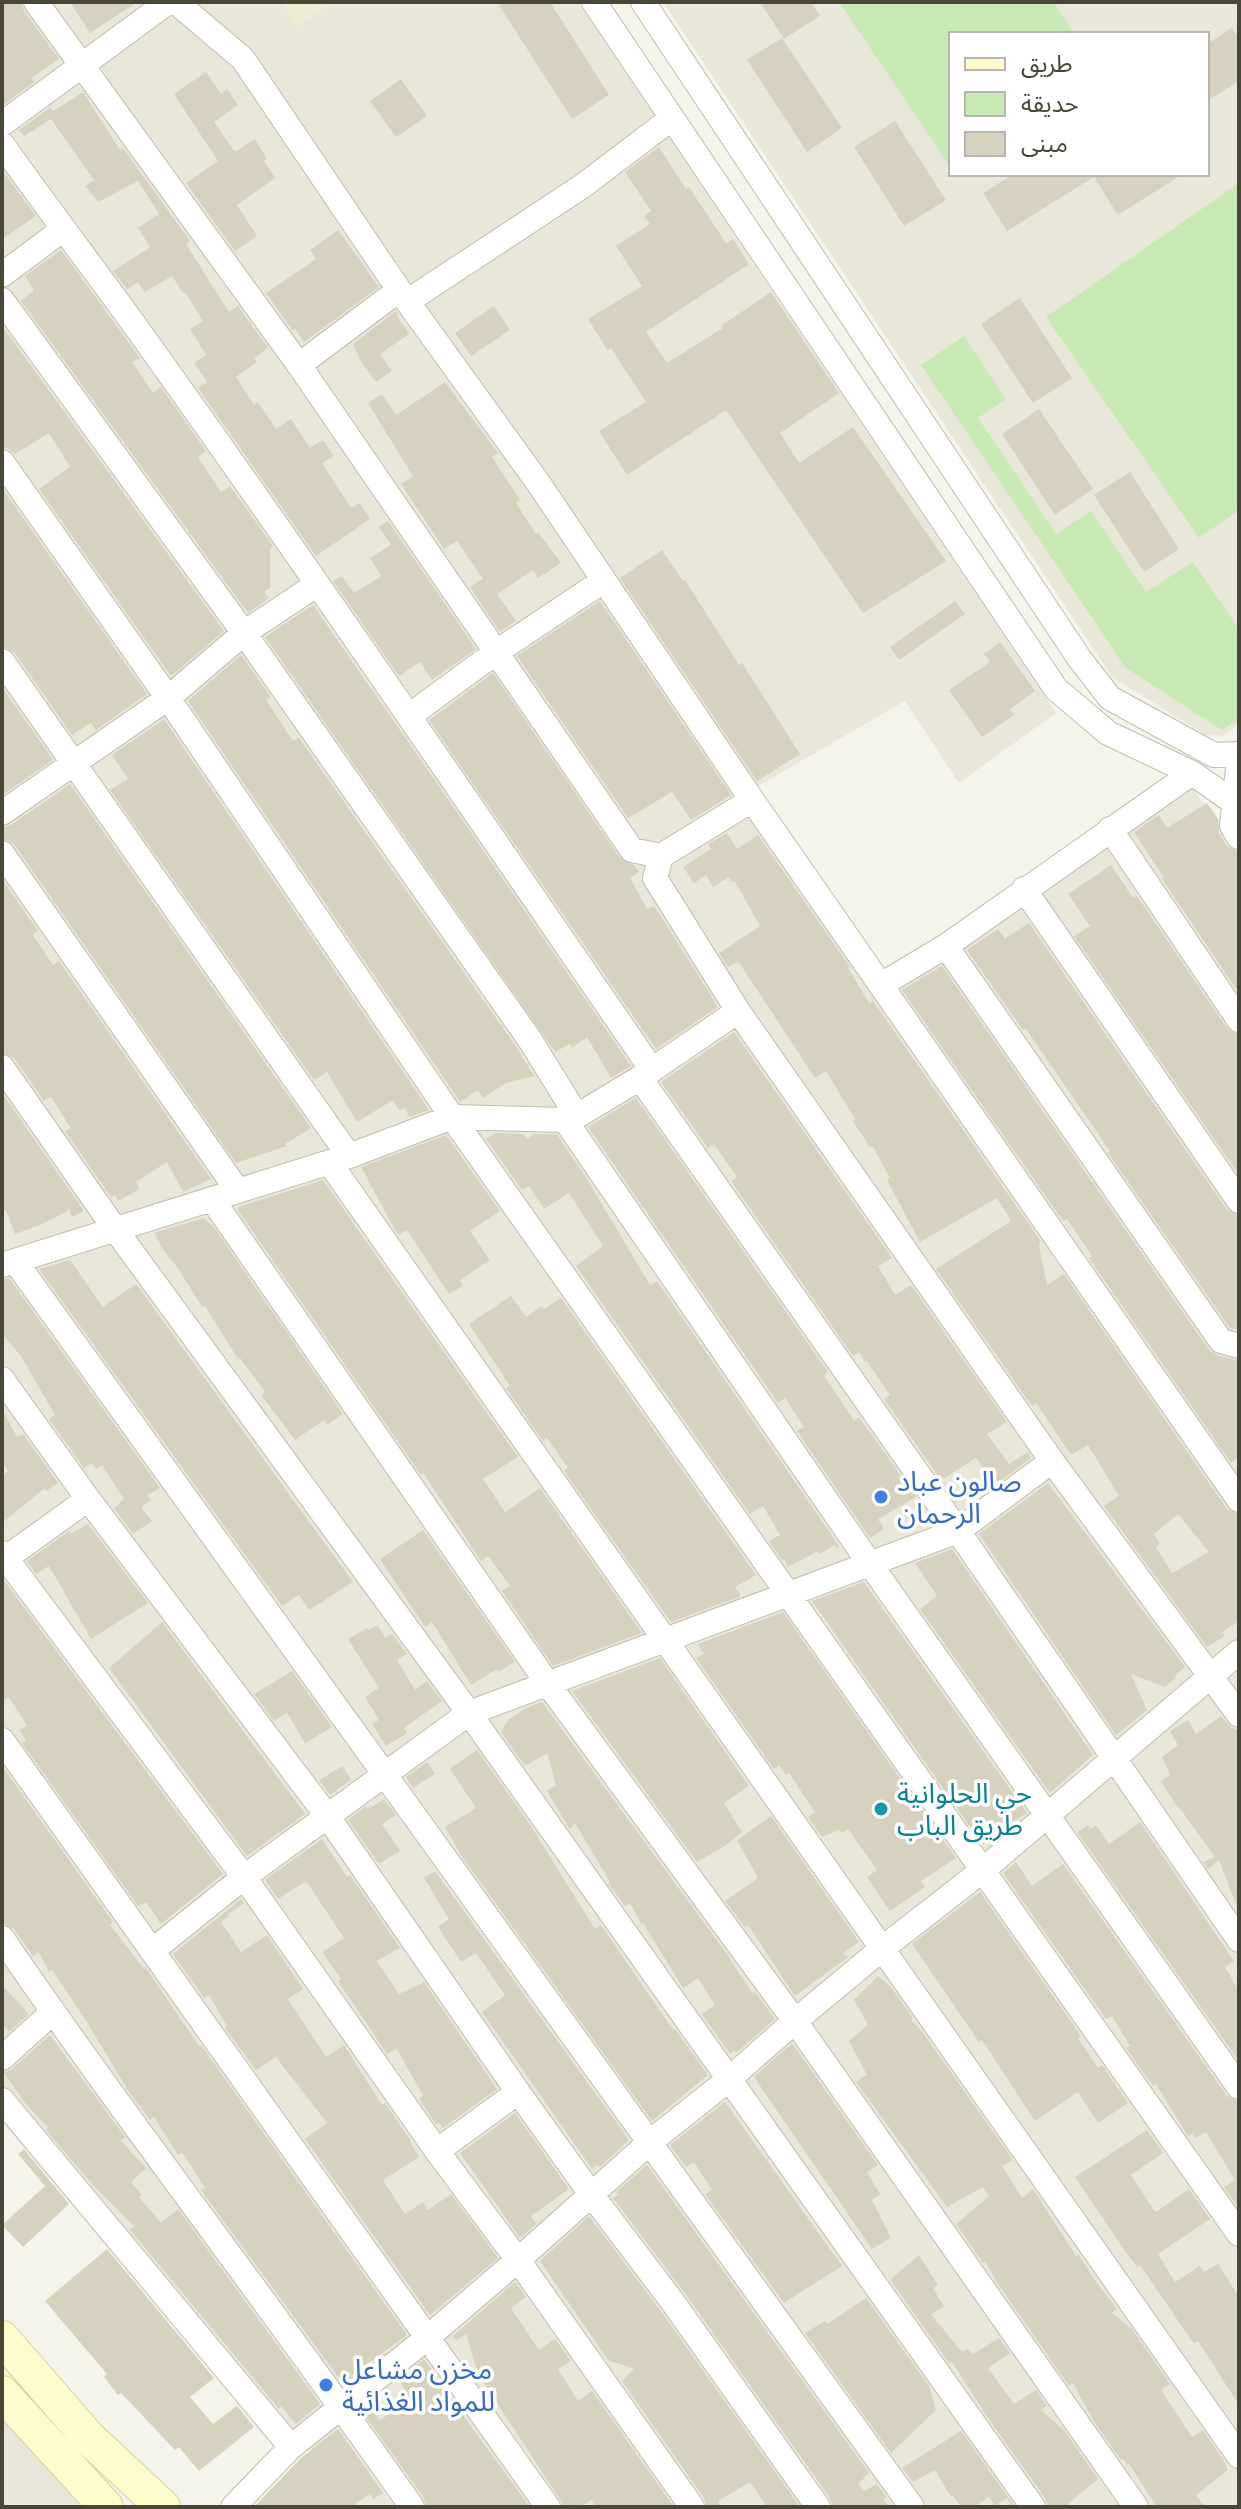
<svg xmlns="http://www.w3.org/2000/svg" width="1241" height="2509" viewBox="0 0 1241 2509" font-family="Cabin,'Noto Sans Arabic',sans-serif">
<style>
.residential{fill:#e9e7d9;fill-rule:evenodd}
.education{fill:#eeecd5}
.green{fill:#c7e9b4}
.building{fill:#d7d2c0;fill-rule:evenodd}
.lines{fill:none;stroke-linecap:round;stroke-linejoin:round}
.minor-casing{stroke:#c1bead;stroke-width:26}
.secondary-casing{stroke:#d4d19a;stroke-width:36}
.minor{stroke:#fff;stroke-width:24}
.secondary{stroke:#fefccc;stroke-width:34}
.shop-dot{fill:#3f7fe0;stroke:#fff;stroke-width:3}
.culture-dot{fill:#0f9aa8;stroke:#fff;stroke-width:3}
.labels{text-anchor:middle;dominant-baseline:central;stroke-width:7;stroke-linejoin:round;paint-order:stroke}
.shop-label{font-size:28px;fill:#366cbe;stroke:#fff;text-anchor:start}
.culture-label{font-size:28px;fill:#0d838f;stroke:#fff;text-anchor:start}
</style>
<rect width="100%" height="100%" fill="#f5f4eb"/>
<path class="residential" d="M2 2H188L234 47 196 2H578L1056 713 959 783 905 701 758 786 642 626 885 975 1192 788 1228 835 1239 831V2507H256L314 2456 2 2096Z
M663 2H1239V724L1223 736 1206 735 1113 678ZM951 34H1207V174H951Z
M2 2414 91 2507H2Z"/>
<path class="education" d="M280 2H335L298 26Z"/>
<path class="green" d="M839 2H1053L1075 34H951V168Z
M1239 183V510L1199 538 1046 317Z
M964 336 1006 399 978 418 1056 534 1091 511 1146 592 1193 562 1239 629V719L1222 730 1126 668 921 365Z"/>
<path class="building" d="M2 2H21L24 11 59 59 31 78 34 82 3 105Z
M70 2H137L90 33Z
M497 2H550L609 95 572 119Z
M760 2H811L820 16 784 39Z
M1232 28 1239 39V81L1207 101V44Z
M782 38 842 128 807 152 747 60Z
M206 72 221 94 227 89 238 105 214 122 235 152 255 139 267 159 264 161 275 178 237 205 257 236 235 251 186 183 218 161 174 94Z
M401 79 427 116 396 137 370 101Z
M83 92 120 150 123 148 190 241 186 244 229 312 238 306 268 348 254 358 257 362 236 377 254 405 258 402 276 429 291 419 310 448 323 440 334 456 322 463 351 508 360 503 370 519 316 556 198 388 207 382 194 363 206 355 190 329 203 321 185 292 183 293 172 276 144 292 138 282 127 289 113 271 150 247 138 228 159 214 138 181 98 202 85 186 94 180 51 119 24 136 19 130 51 107 53 111Z
M895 121 946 200 904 226 854 147Z
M659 147 686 189 689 187 726 243 733 239 749 264 646 332 667 363 723 328 721 326 771 292 839 393 780 433 799 463 853 427 946 561 863 613 726 410 627 475 599 431 646 402 611 348 608 351 588 319 642 286 616 246 650 224 644 216 651 211 625 172Z
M2 170 36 216 2 239Z
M1014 174H1183L1118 215 1094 177 1007 231 983 193Z
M338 230 379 287 304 342 295 329 293 331 266 293 316 259 310 250Z
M61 250 140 358 132 362 153 393 161 387 206 451 198 457 221 492 230 486 273 546 270 549V588L264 592 269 598 248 613 21 301 34 290 25 276Z
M1020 298 1072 378 1033 403 981 324Z
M494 306 510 330 471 356 455 333Z
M396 311 398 315 397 316 409 334 380 354 392 371 376 382 360 360 353 344Z
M2 326 224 631 171 676 39 489 70 467 49 433 15 454 9 449 2 447Z
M445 382 498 453 492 457 520 500 516 503 536 534 538 532 561 563 538 578 533 570 497 594 516 621 500 632 470 587 483 579 457 541 444 549 401 484 413 476 368 403 382 394 396 415Z
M1039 409 1093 489 1055 515 1002 434Z
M1130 472 1179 549 1144 572 1094 495Z
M2 488 147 694 96 730 91 723 72 735 14 652 2 646Z
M388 521 476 649 432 680 420 662 399 676 333 581 342 576 354 593 381 576 370 558 391 545 379 527Z
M662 550 683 581 685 580 739 665 742 663 800 754 757 781 620 578Z
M600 601 731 795 691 820 672 792 628 818 517 656Z
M955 601 965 614 899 660 890 647Z
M313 605 450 802 631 1066 611 1078 587 1037 572 1048 570 1044 555 1052 265 637Z
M1000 642 1035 691 1010 709 1014 715 982 737 949 690 990 662 984 654Z
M241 655 271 697 266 700 293 741 299 738 517 1048 534 1076 506 1083 483 1098 478 1090 460 1102 188 701Z
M493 673 620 858 635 866 639 872 630 878 647 909 654 906 660 915 718 1007 656 1049 429 720Z
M2 687 53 760 2 795Z
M164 719 429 1110 409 1117 405 1108 399 1110 393 1100 357 1122 327 1072 314 1080 110 790 128 779 112 755Z
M70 784 311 1128 285 1144 287 1146 236 1163 14 844 2 838V828L11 825Z
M1207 803 1218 819 1219 833 1226 845 1239 853V993L1162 879 1164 878 1134 832 1159 815 1167 828Z
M727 833 737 849 758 835 850 967 848 968 869 1003 873 1001 1040 1240 1039 1246 1047 1285 1064 1274 1227 1509 1239 1515V1621L1222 1632 1225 1636 1207 1647 1104 1506 1119 1496 1088 1445 1071 1455 1036 1403 1032 1406 936 1269 1011 1221 997 1198 920 1242 887 1180 890 1178 872 1145 870 1147 852 1120 855 1119 826 1071 815 1078 738 961 728 967 719 953 760 926 734 880 732 882 729 877 713 887 706 875 694 883 683 867 711 849 708 844ZM1178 1514 1209 1552 1172 1573 1156 1547 1160 1544 1154 1534Z
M1111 865 1133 898 1137 896 1227 1028 1239 1035V1175L1074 936 1090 926 1068 894Z
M2 879 38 931 33 935 53 965 59 961 211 1179 183 1192 167 1162 136 1182 140 1189 118 1201 115 1195 111 1197 65 1131 71 1128 51 1097 44 1101 14 1058 2 1052Z
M1029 923 1227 1210 1239 1216V1330L1230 1328 1108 1153 1110 1151 1026 1029 1023 1030 967 950 998 929 1005 939Z
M942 966 1209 1350 1217 1355 1239 1361V1456L1231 1463 1089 1258 1092 1256 1067 1219 1063 1221 902 990Z
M734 1032 892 1258 878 1266 895 1295 911 1285 1007 1422 987 1434 1009 1464 1028 1452 1031 1458 995 1485 976 1458 941 1480 884 1399 890 1395 867 1361 865 1362 859 1352 853 1356 731 1181 737 1177 714 1144 708 1148 661 1082Z
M2 1093 84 1211 72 1217 69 1210 45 1223 15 1234 6 1210 2 1212Z
M636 1098 828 1372 824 1375 854 1421 859 1417 916 1497 878 1519 884 1529 870 1538 797 1431 804 1427 785 1398 778 1403 588 1127Z
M496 1133 524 1134 527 1139 534 1134 557 1135 585 1176 650 1285 657 1281 839 1546 836 1548 834 1545 820 1554 818 1551 788 1567 784 1559 782 1560 769 1541 780 1535 763 1506 750 1514 576 1266 603 1246 569 1193 544 1209 529 1186 522 1190 486 1139Z
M446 1135 500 1211 470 1231 490 1260 460 1280 463 1286 449 1294 407 1230 399 1235 394 1228 361 1167Z
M323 1180 518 1457 483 1479 505 1512 540 1488 642 1633 553 1666 502 1591 510 1586 488 1556 481 1561 424 1474 421 1475 238 1210V1207Z
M203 1218 213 1226 343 1414 327 1425 324 1420 295 1440 261 1395 265 1392 240 1358 238 1359 205 1306 202 1307 177 1267 164 1251 154 1233Z
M70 1260 103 1307 136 1284 353 1582 309 1610 299 1595 282 1606 39 1269Z
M9 1278 160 1488 147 1495 151 1500 141 1507 152 1521 133 1534 114 1508 124 1499 102 1465 96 1469 92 1463 84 1468 49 1419 55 1415 21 1356 2 1334V1280Z
M511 1296 526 1317 542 1306 544 1309 561 1298 756 1575 735 1587 741 1596 671 1622 564 1471 568 1468 547 1438 543 1441 506 1388 510 1386 469 1324Z
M2 1409 17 1437 23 1434 58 1483 46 1491 45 1488 2 1523V1476L8 1471 2 1461Z
M1048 1483 1185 1667 1175 1675 1176 1677 1165 1687 1131 1674 1147 1710 1116 1735 979 1534Z
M88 1524 148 1603 91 1639 49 1566 36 1574 27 1561 69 1531 71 1534Z
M423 1530 515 1662 498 1672 497 1669 471 1685 432 1622 425 1627 380 1559Z
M952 1549 1093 1755 1050 1793 920 1609 937 1596 915 1563Z
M2 1578 223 1874 161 1924 146 1902 138 1906 22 1743 26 1740 19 1730 27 1726 9 1697 2 1702Z
M864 1582 1027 1813 980 1841 812 1601Z
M783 1612 956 1858 921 1881 925 1887 890 1911 867 1877 877 1870 848 1829 842 1833 839 1830 822 1837 808 1817 815 1812 789 1773 786 1775 779 1765 774 1769 696 1658 704 1654 698 1644Z
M162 1622 305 1814 247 1856 109 1668Z
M378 1625 385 1638 392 1634 407 1654 397 1660 415 1690 427 1681 442 1701 404 1728 407 1733 386 1746 372 1724 379 1720 365 1697 379 1688 348 1639 367 1628 368 1630Z
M660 1658 749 1786 724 1803 742 1832 725 1846 697 1862 572 1691Z
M292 1671 332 1727 305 1743 287 1713 274 1721 254 1694Z
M542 1702 727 1954 752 1993 755 1992 775 2019 736 2053 735 2050 730 2054 702 2014 715 2005 698 1978 683 1988 643 1923 641 1924 630 1903 625 1906 608 1883 610 1882 575 1823 570 1829 567 1825 547 1791 556 1785 547 1753 525 1766 501 1732 508 1720 526 1708Z
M1221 1716 1232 1728 1239 1730 1238 1909 1219 1860 1208 1869 1203 1862 1215 1857 1179 1807 1178 1808 1161 1781 1170 1775 1162 1757 1178 1745 1170 1731 1188 1720 1196 1734Z
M477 1750 529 1823 595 1929 601 1925 673 2030 675 2029 708 2075 652 2121 461 1855 445 1827 476 1808 450 1769Z
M427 1762 435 1774 413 1788 406 1777Z
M2 1766 113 1922 110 1925 144 1969 146 1968 199 2046 201 2045 407 2335 351 2376 352 2378 344 2385 201 2190 205 2188 182 2152 178 2155 154 2117 150 2120 129 2092 85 2019 52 1970 49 1972 38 1951 33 1956 14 1929 2 1923Z
M343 1766 351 1780 330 1795 319 1780Z
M384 1799 396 1815 382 1824 400 1851 379 1864 348 1820 366 1806 368 1809Z
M771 1816 859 1942 843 1953 848 1957 795 1996 748 1925 745 1927 725 1901 758 1878 737 1840Z
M1140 1822 1234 1961 1225 1967 1239 1992V2061L1077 1832 1088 1825 1090 1829 1096 1825 1109 1844Z
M322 1839 347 1877 350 1875 400 1948 377 1961 399 1994 424 1982 497 2089 443 2128 439 2123 436 2124 419 2099 423 2096 397 2049 387 2054 338 1981 341 1979 322 1952 344 1938 306 1881 278 1899 265 1880Z
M1016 1862 1032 1886 1063 1864 1227 2096 1239 2102V2208L1224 2187 1235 2180 1206 2132 1195 2138 1192 2133 1188 2136 1156 2084 1153 2086 1126 2048 1130 2046 1112 2016 1106 2019 1003 1873Z
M435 1871 629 2140 600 2167 598 2165 592 2169 482 2012 505 1995 476 1953 461 1962 438 1927 449 1919 424 1878Z
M980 1892 1081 2036 1078 2038 1098 2068 1102 2065 1128 2103 1098 2123 1078 2092 1035 2121 982 2040 979 2042 912 1944Z
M241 1899 244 1903 228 1914 229 1916 221 1922 241 1952 267 1935 303 1989 288 1999 326 2057 344 2045 382 2105 385 2103 411 2141 410 2142 419 2157 383 2180 405 2214 423 2202 428 2210 451 2194 498 2258 430 2315 305 2139 327 2123 276 2057 256 2070 225 2028 227 2026 209 1995 204 1998 173 1954Z
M878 1976 890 1986 913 2018 911 2020 921 2030 1013 2160 1002 2166 1022 2198 1033 2189 1076 2256 1079 2255 1094 2279 1117 2309 1112 2313 1132 2329 1170 2384 1161 2390 1192 2437 1203 2430 1224 2461 1228 2470 1196 2495 1205 2507H1157L1129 2464 1127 2465 1123 2459 1121 2460 1095 2423 1073 2383 1069 2386 996 2281 985 2261 983 2263 956 2224 989 2196 983 2187 947 2207 856 2082 867 2075 849 2041 868 2025 854 2000Z
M2 1985 29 2014 9 2032 2 2023Z
M50 2035 125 2137 121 2141 146 2168 131 2182 142 2195 139 2197 161 2223 178 2209 320 2404 296 2424 281 2406 279 2409 130 2230 134 2226 91 2183 46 2130 48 2128 25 2103 4 2073 12 2069Z
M792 2043 878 2165 867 2172 880 2194 872 2200 891 2238 872 2249 754 2077Z
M725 2102 842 2266 784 2303 705 2194 712 2190 694 2162 686 2167 670 2145Z
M515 2113 569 2189 531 2216 536 2224 520 2238 460 2153Z
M1147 2130 1163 2153 1131 2175 1153 2209 1156 2212 1189 2189 1210 2219 1158 2254 1175 2282 1200 2266 1204 2272 1218 2264 1239 2297V2405L1198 2341 1194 2344 1140 2265 1137 2267 1127 2254 1075 2177Z
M24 2149 69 2204 23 2247 2 2225 45 2186 18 2154Z
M647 2165 869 2473 858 2484 864 2491 877 2484 886 2497 883 2499 889 2507H833L830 2498 684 2292 613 2198 618 2195 616 2192Z
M589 2216 660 2310 800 2507H767L750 2482 718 2501 721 2507H707L704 2498 622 2381 634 2369 608 2360 540 2261Z
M107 2249 214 2378 190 2397 213 2424 237 2406 254 2427 199 2471 179 2447 175 2450 121 2393 118 2395 104 2377 107 2374 45 2301Z
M919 2255 938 2285 933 2288 944 2307 931 2314 962 2352 968 2349 973 2354 999 2338 1010 2353 988 2368 1014 2404 1036 2390 1047 2406 1041 2410 1064 2430 1098 2479 1064 2507H1048L1045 2498 986 2415 952 2362 949 2363 892 2282 891 2279Z
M515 2282 526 2297 511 2308 539 2350 555 2339 571 2361 558 2369 578 2401 592 2391 674 2507H595L592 2500 579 2507H565L478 2374 466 2334 456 2340 453 2336Z
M866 2298 929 2386 936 2410 891 2453 805 2333 825 2321 827 2324Z
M424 2359 462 2414 530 2507H427L424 2498 361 2410 368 2404 380 2420 411 2400 399 2380Z
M338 2429 383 2493 373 2499 370 2494 351 2507H254L301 2458Z
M961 2431 1015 2507H1012L1007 2498 994 2506 989 2497 974 2507H961L953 2495 951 2497 935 2470 913 2482 902 2468Z"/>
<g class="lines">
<defs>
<path id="minor" d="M36 2 299 365 632 850 661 856 655 878 738 1011 1052 1461 1239 1715
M176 2 243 59 399 290 539 484 752 800 1239 1500
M594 2 1056 689 1108 733 1192 773 1235 803 1239 800
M643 2 1079 658 1110 698 1214 755 1239 754
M2 124 168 2
M2 144C47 208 95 270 141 334 315 577 483 824 652 1070
M2 275 62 230
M2 300 244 633 530 1040 577 1116
M408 301 584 185 672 118
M299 365 399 290
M2 462 168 698 452 1117 1239 2234
M2 661 349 1156
M409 716 495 653 603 581
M1239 759 1232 826 1239 837
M2 813 168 698 244 633 316 585
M1110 829 1239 1020
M2 853 238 1191
M661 856 752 800
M1024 889 1239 1201
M946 946 1221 1341 1239 1346
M881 985 946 946 1192 773
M2 1067 115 1229 469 1713 1033 2507
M640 1078 958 1531 1239 1940
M565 1120 870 1564 1239 2087
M329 1162 1239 2456
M212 1199 548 1684 795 2021 1136 2507
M15 1261 912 2507
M2 1265 349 1156 452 1117 565 1120 577 1116 640 1078 738 1011
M2 1379 88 1499 328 1817 518 2092 591 2194 672 2301 818 2507
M2 1553 244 1877 437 2151 518 2260 692 2507
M2 1561 88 1499
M2 1740 548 2507
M2 1938C134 2131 278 2315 412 2507
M152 1951 244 1877 469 1713 958 1531 1052 1461
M2 2058 53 2012
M2 2100 291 2447
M437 2151 518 2092
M233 2507 291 2447 428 2337 518 2260 650 2142 728 2080 795 2021 883 1948 983 1870 1239 1652"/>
<path id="secondary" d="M2 2338 89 2438 163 2507
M2 2393 106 2507"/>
</defs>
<use href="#minor" class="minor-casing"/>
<use href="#secondary" class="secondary-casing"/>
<use href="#minor" class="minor"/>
<use href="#secondary" class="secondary"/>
</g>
<g class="shop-dot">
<circle cx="881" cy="1497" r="8"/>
<circle cx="326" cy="2385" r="8"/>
</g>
<circle class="culture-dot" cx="881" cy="1809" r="8"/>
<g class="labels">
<g class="shop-label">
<text x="897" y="1481">صالون عباد<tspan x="897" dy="32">الرحمان</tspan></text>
<text x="342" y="2369">مخزن مشاعل<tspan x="342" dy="32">للمواد الغذائية</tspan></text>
</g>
<g class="culture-label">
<text x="897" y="1793">حي الحلوانية<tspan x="897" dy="32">طريق الباب</tspan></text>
</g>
</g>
<rect width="1241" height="2509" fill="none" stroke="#494638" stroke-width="8"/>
<rect x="949" y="32" width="260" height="144" fill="#ffffff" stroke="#b6b5af" stroke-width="2"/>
<rect x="965" y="58" width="40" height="12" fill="#fefccc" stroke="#b6b5af" stroke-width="2"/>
<text x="1021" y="72" font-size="24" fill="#494638">طريق</text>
<rect x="965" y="92" width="40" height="24" fill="#c7e9b4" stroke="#b6b5af" stroke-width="2"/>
<text x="1021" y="112" font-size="24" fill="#494638">حديقة</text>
<rect x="965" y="132" width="40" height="24" fill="#d7d2c0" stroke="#b6b5af" stroke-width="2"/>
<text x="1021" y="152" font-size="24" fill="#494638">مبنى</text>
</svg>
